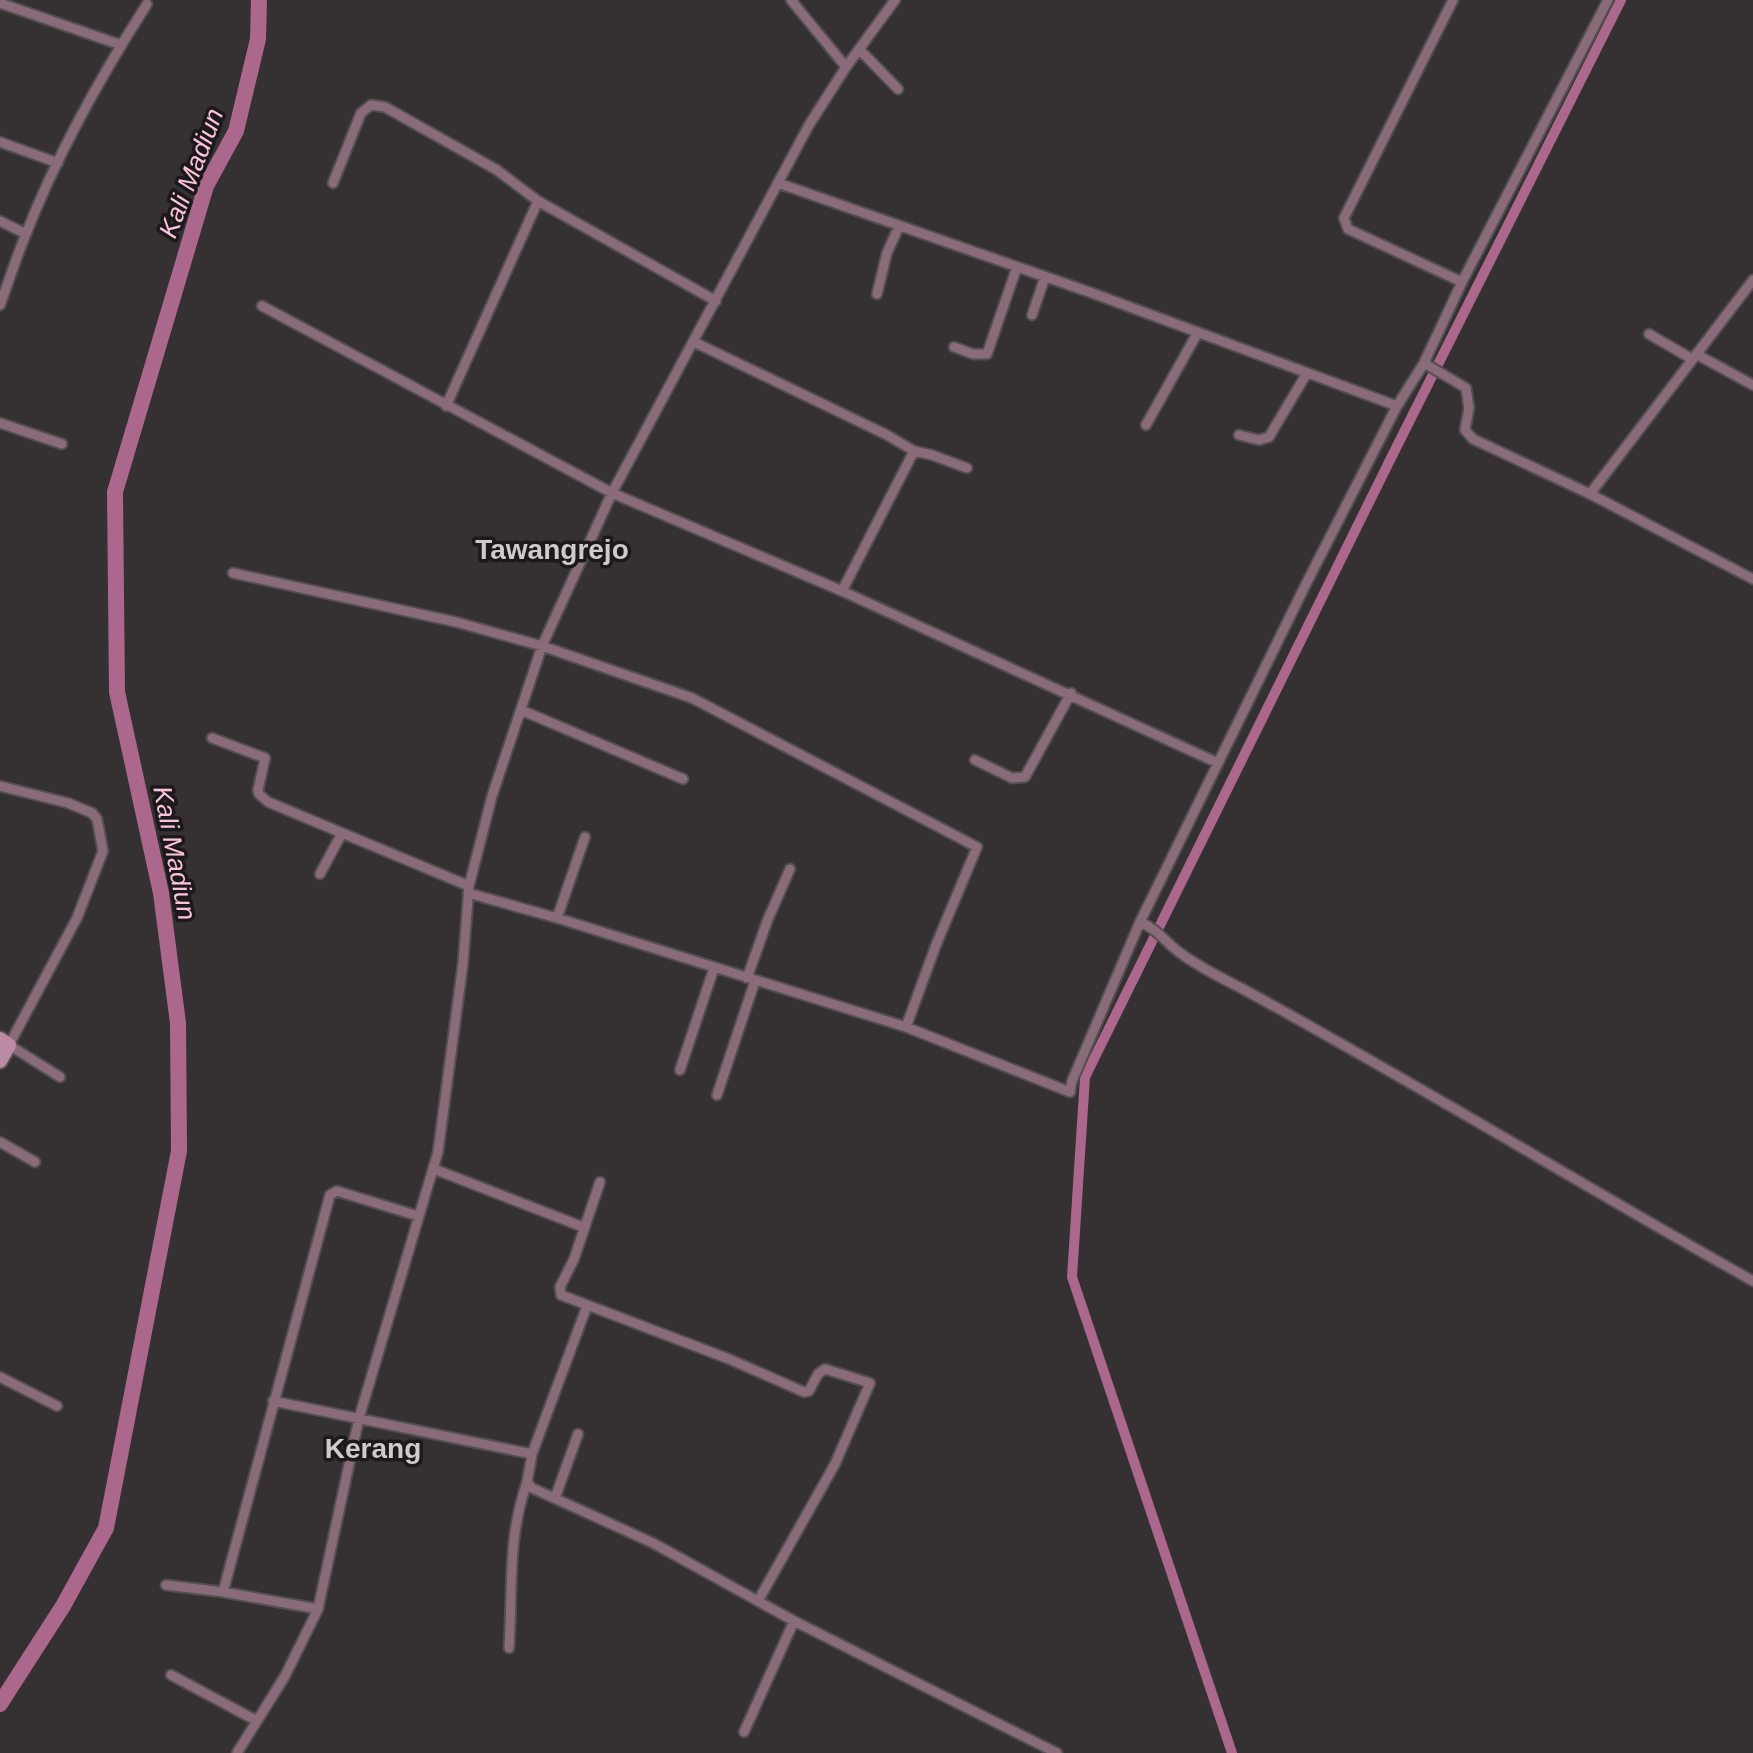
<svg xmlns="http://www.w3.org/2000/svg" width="1753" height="1753" viewBox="0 0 1753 1753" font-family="Helvetica,sans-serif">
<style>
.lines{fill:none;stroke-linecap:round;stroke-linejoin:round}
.canal{stroke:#ac688c;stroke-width:10}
.river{stroke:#ac688c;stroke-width:16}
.street-casing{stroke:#534e50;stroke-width:13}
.secondary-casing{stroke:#534e50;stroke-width:18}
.street{stroke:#896b7a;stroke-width:9}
.secondary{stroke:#bb8ba3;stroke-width:14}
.labels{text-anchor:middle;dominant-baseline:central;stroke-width:7;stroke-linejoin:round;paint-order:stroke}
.water-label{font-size:26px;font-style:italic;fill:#fcc1de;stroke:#1b191a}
.quarter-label{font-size:28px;font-weight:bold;fill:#d0cacd;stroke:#1b191a}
</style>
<rect width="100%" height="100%" fill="#353032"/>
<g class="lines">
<path class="canal" d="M1232 1753 1072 1277 1085 1077 1391 458 1621 0"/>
<path class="river" d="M0 1704 63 1606 106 1528 179 1151 178 1023 161 893 117 692 115 492 206 186 236 131 258 39 259 0"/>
<defs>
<path id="street" d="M791 0 846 67
M1453 0 1344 218 1348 229 1462 282
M0 3 121 45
M859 49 898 89
M0 142 58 163
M333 183 361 113 371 105 385 107 497 170 538 201 716 301
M778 183 1092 293 1397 406
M0 221 26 234
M877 294 887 253 899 226
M0 305C9 281 16 258 26 234 57 154 101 76 147 4
M262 306 612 493 842 591 1218 763
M1032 315 1045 277
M1649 334 1692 359
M694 342 887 435 914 451
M954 347 973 354H987L1017 267
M1696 354 1753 385
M1424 363 1466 388 1469 408 1465 430 1473 439 1590 494 1753 579
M446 406 538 201
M0 423 62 444
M1146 425 1198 332
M1239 435 1259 440 1269 437 1307 373
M1590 494 1753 280
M233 573 456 622 542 646 692 698 977 847 936 945 906 1027
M842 591 914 451 932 455 967 468
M521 710 683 779
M212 738 265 758 258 790 259 794 268 802 469 886
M975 760 1012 778 1025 777 1071 693
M0 786 68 803 92 813 97 819 103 851 77 918 9 1045 60 1077
M320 874 342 833
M468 893 557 918 906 1027 1070 1092 1072 1081 1140 922 1306 584 1397 406 1424 363 1462 282 1608 0
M557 918 585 837
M1140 922C1161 931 1166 944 1183 955 1201 968 1221 978 1241 988 1414 1082 1582 1185 1753 1281
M747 978 768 919 790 869
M680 1070 714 968
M717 1095 755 981
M0 1142 35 1162
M434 1169 583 1227
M600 1182 574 1259 560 1287 561 1295 729 1359 804 1392 809 1391 818 1374 825 1369 870 1383 835 1464 758 1601
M0 1377 57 1406
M273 1401 532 1454 527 1482 532 1488 653 1543 794 1621 1057 1753
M532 1454 587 1306
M555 1498 578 1434
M166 1585 223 1592
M318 1609 223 1592 330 1195 337 1191 418 1216
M509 1648C513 1588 507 1540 527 1482
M171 1675 257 1721
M744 1732 794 1621
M237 1753 285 1676 318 1609 359 1418 438 1152 463 963 469 886 492 796 542 646 612 493 809 125 846 67 895 0"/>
<path id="secondary" d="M0 1039 9 1045 0 1061"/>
</defs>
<use href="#street" class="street-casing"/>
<use href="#secondary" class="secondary-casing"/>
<use href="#street" class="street"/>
<use href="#secondary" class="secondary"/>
</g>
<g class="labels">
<g class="water-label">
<text transform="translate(191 173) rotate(-69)">Kali Madiun</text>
<text transform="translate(175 853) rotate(79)">Kali Madiun</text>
</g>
<g class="quarter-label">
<text x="552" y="549">Tawangrejo</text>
<text x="373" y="1448">Kerang</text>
</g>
</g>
</svg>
